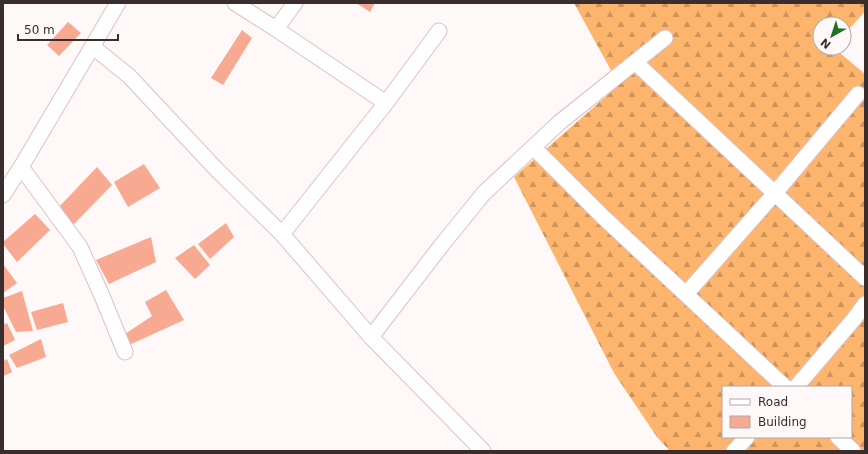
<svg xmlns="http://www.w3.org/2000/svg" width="868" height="454" viewBox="0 0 868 454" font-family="'DejaVu Sans',sans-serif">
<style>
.forest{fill:url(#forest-firs);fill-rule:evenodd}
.building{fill:#f7aa91}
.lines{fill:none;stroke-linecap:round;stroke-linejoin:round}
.street-casing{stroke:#dec0c2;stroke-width:17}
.street{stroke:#fff;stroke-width:15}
</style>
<defs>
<pattern id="forest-firs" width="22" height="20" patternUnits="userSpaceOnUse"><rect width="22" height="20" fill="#fdb56d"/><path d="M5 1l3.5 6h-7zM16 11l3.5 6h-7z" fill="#ce945a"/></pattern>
</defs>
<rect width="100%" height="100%" fill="#fef8f9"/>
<path class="forest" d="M574 3H865V11L844 35V24H820V48H834L865 74V451H670L657 437 614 373 514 177 619 85ZM723 387H851V437H723Z"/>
<path class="building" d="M356 3H375L370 12Z
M68 22 81 33 59 56 47 45Z
M242 30 252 38 223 85 211 78Z
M144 164 160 188 128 207 114 182Z
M97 167 112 185 72 226 57 209Z
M35 214 50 230 17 262 3 244V242Z
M226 223 234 237 210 259 198 244Z
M151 237 156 262 109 284 96 260Z
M194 245 210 265 195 279 175 258Z
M3 264 17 283 3 293Z
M166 290 184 320 129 345 125 334 152 316 145 302Z
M22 291 33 331 16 332 3 306V298Z
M63 303 68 322 37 330 31 312Z
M7 323 15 340 3 346V325Z
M41 339 46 357 17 368 9 355Z
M7 359 12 372 3 376V361Z"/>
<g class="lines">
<defs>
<path id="street" d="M235 3 276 29 386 103 282 234
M276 29 295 3
M93 47 129 76 216 169 282 234 371 337 483 451
M635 62 865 278
M386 103 439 31
M533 147 602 216 785 387
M21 167 80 247 102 296 125 352
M3 195 21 167 118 3
M686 294 775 193 858 94
M371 337 441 246 484 193 560 122 665 38
M796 387 854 319 865 304
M838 437 853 451
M734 451 747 437"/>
</defs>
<use href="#street" class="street-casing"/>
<use href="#street" class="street"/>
</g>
<rect width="868" height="454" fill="none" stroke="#392d2e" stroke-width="8"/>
<rect x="722" y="386" width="130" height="52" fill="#fef8f9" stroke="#afa7a8"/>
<rect x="730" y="399" width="20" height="6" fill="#ffffff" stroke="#afa7a8"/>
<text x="758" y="406" font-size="12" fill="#392d2e">Road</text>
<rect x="730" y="416" width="20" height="12" fill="#f7aa91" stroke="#afa7a8"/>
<text x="758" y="426" font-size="12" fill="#392d2e">Building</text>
<g transform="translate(832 36) rotate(219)"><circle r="19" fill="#fef8f9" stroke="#afa7a8"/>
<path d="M0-3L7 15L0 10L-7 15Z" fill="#1c7420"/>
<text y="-6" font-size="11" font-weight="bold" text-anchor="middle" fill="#392d2e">N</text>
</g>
<path d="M18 34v6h100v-6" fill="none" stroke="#392d2e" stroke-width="2"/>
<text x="24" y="34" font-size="12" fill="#392d2e" stroke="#fef8f9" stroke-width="3" paint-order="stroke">50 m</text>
</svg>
